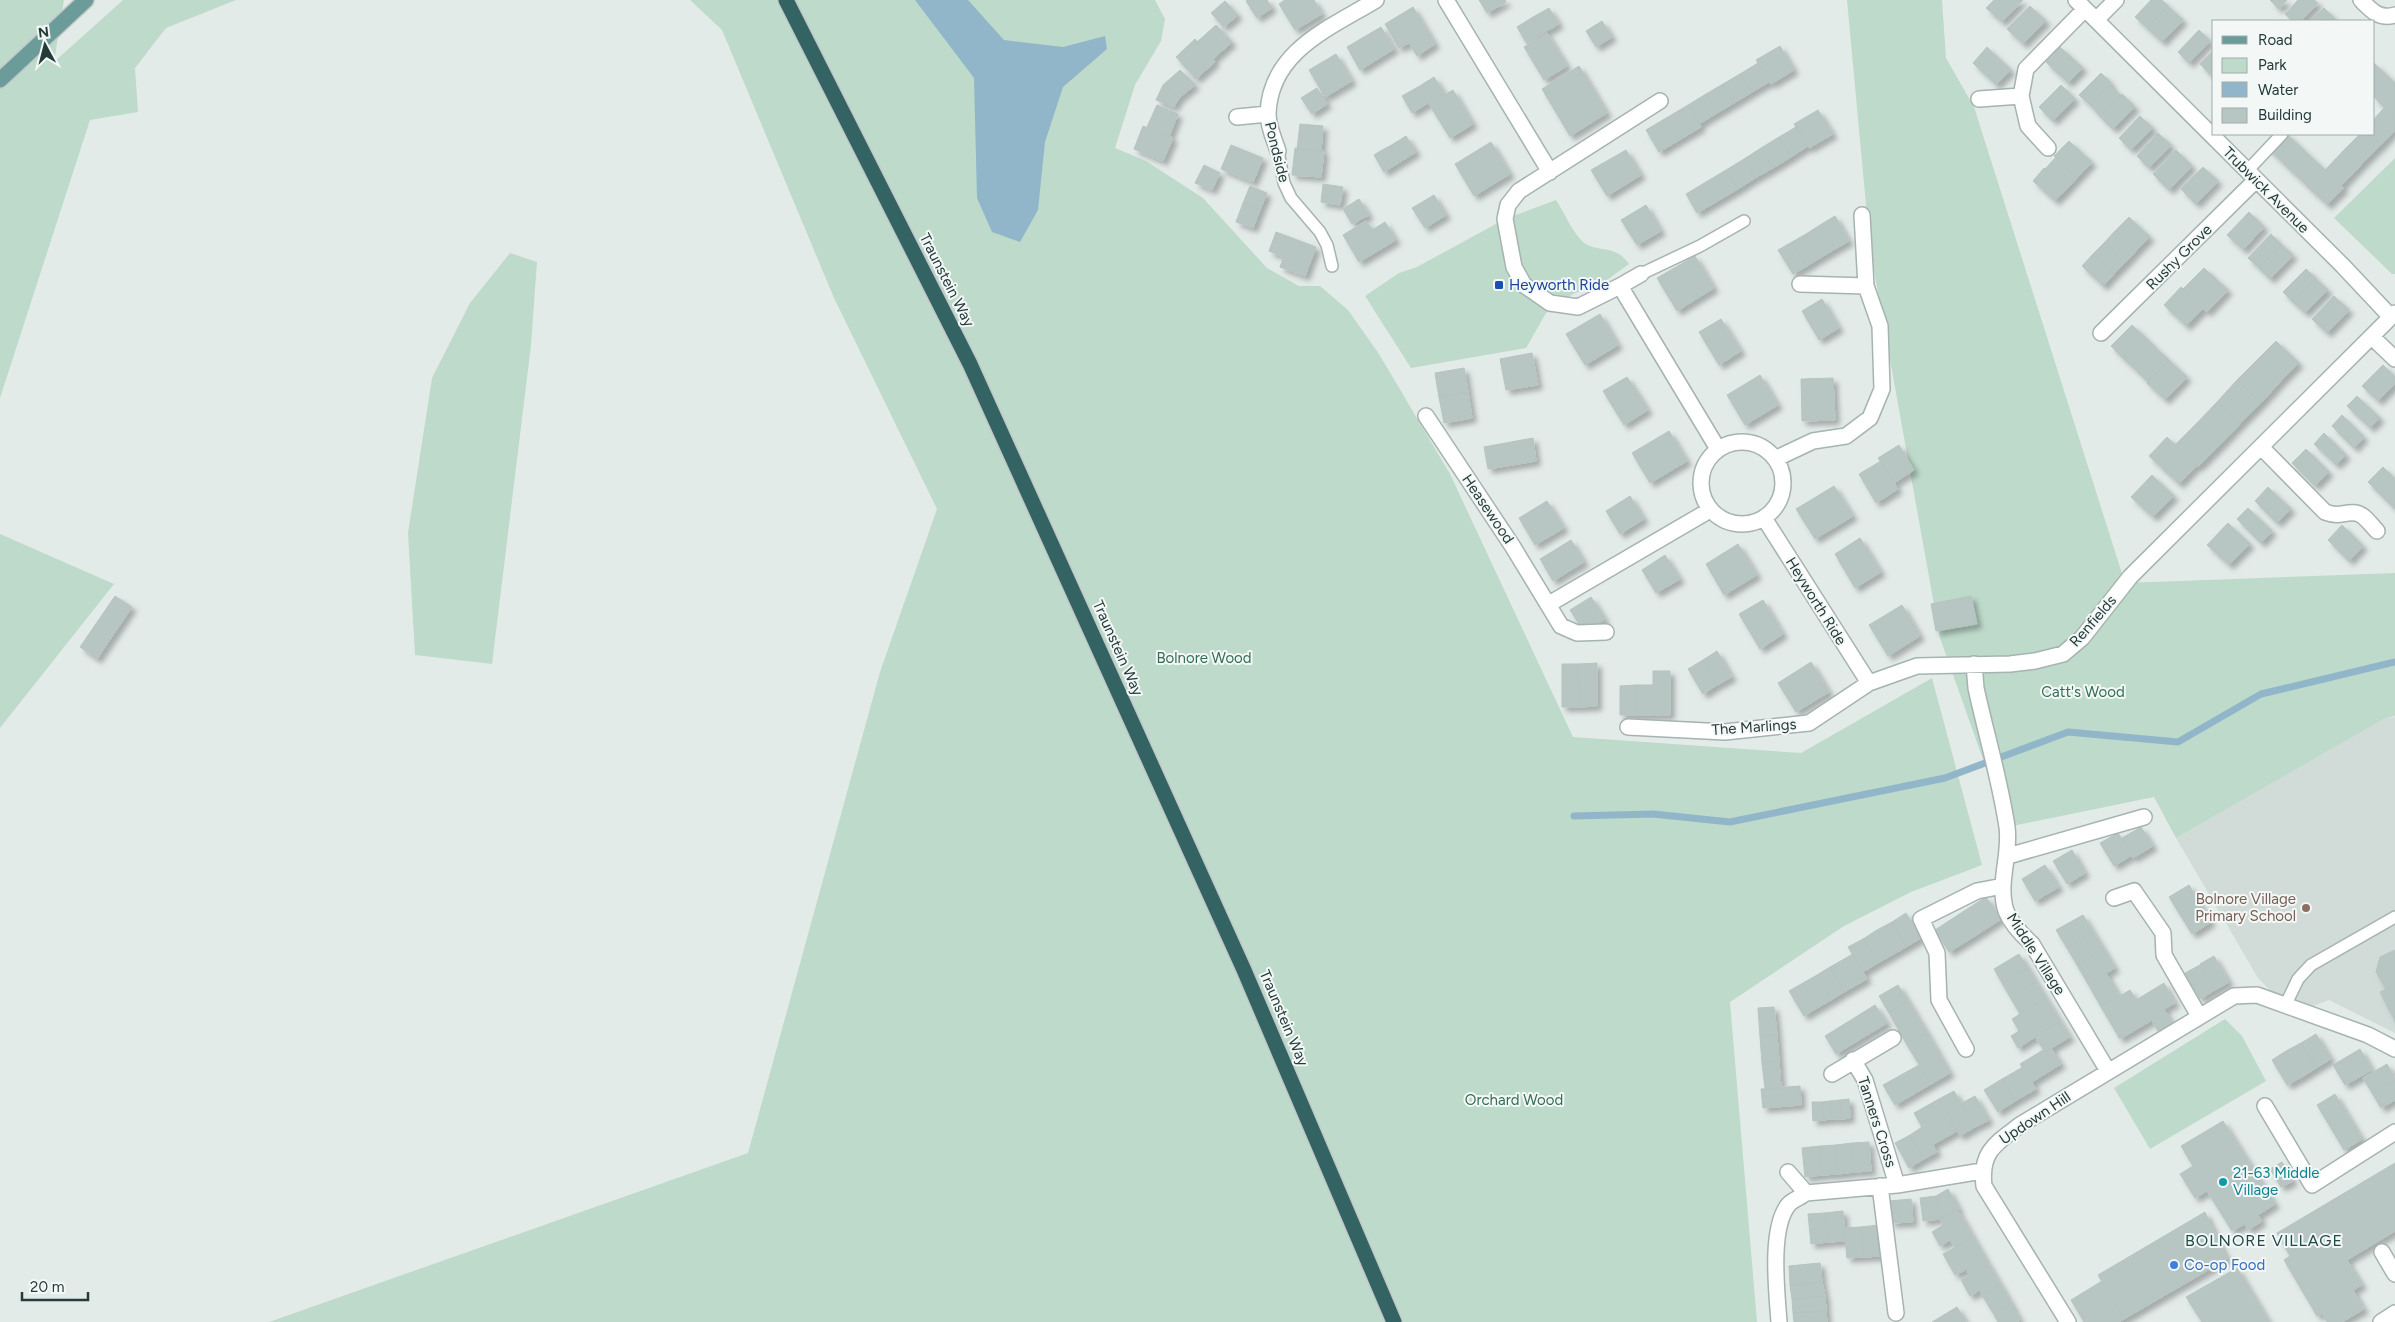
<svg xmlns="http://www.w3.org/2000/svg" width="2395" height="1322" viewBox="0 0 2395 1322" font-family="Figtree,sans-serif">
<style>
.built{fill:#d1dbd8}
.green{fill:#bedacb}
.water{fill:#91b6ca}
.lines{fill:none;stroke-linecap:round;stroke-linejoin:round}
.stream{stroke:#91b6ca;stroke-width:7}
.building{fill:#b8c6c3;stroke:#b6c4c1;filter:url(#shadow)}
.lane-casing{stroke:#a6b3b1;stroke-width:14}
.street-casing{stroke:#a6b3b1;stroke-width:18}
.primary-casing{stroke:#c2c8c8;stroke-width:18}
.highway-casing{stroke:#c2c8c8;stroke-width:18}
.lane{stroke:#fff;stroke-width:11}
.street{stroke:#fff;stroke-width:15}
.primary{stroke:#6c9c99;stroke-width:15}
.highway{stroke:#336463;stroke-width:15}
.transit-dot{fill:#1a4fb4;stroke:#f3f8f7;stroke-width:2}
.education-dot{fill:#8d6e63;stroke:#f3f8f7;stroke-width:2}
.culture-dot{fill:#0f9aa8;stroke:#f3f8f7;stroke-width:2}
.shop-dot{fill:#3f7fe0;stroke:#f3f8f7;stroke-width:2}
.labels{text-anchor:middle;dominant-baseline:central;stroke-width:4;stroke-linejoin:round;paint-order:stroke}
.street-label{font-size:15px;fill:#243b39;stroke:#f3f8f7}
.transit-label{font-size:15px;fill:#164399;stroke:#f3f8f7;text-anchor:start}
.park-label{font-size:15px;fill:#336d55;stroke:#f3f8f7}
.education-label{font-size:15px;fill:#785e54;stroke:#f3f8f7;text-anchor:end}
.culture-label{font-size:15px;fill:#0d838f;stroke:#f3f8f7;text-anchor:start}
.shop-label{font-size:15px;fill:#366cbe;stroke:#f3f8f7;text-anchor:start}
.neighbourhood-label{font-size:16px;letter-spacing:1px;fill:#224b49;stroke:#f3f8f7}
</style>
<defs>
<filter id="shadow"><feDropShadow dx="4.5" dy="4.5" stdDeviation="2.5" flood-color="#0004"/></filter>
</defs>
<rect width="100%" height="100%" fill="#e3ebe9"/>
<path class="built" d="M2395 717V1033L2329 1000 2313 1006 2298 1003 2271 991 2258 978 2176 838 2384 719Z"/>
<path class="green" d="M0 0H64L54 62 123 0H236L166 28 135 68 138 112 90 120 0 398Z
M690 0H1155L1165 19 1161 41 1135 85 1115 148 1146 161 1203 198 1267 268 1299 286H1320L1348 310 1379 354 1450 474 1573 737 1801 753 1932 678 1982 865 1911 892 1844 926 1730 1002 1757 1322H269L748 1153 880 672 937 509 834 298 722 30Z
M1847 0H1942L1946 58 1974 107 2125 583 2395 573V716L2384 719 2176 838 2154 797 2007 827 1940 638 1870 248Z
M2395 158V274H2392L2334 218Z
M1556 200C1564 212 1571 229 1581 240 1596 255 1614 242 1629 264L1604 282 1573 294 1546 313 1526 348 1411 368 1365 296 1399 273 1417 267 1505 219Z
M510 253 537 262 531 345 492 664 415 655 408 533 432 378 470 303Z
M0 534 114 584 0 728Z
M2225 1019 2242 1036 2266 1081 2150 1149 2114 1088Z"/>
<path class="water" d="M915 0H968L1004 40 1063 47 1105 36 1107 49 1063 87 1045 142 1038 210 1020 242 992 232 977 198 974 78Z"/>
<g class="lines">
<path class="stream" d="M1574 816 1653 814 1730 822 1945 778 2068 732 2178 742 2261 694 2395 662"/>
</g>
<path class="building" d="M1248 0H1267L1272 8 1257 18 1246 1Z
M1285 0H1314L1322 14 1295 30 1279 4Z
M1479 0H1505L1506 2 1487 13Z
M1994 0H2023L2002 22 1986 8Z
M2151 0H2162L2168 6 2147 28 2135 17Z
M2270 0H2287L2279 9Z
M2298 0H2314L2318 3 2301 21H2292L2285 14Z
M1225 1 1238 15 1224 27 1211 13Z
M2030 6 2046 21 2023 44 2007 29Z
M2168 6 2183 20 2162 42 2147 28Z
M1413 7 1435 44 1417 56 1409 43 1399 48 1385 24Z
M1549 8 1559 24 1543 33 1533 17Z
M2324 8 2336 20 2311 21Z
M1533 17 1543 33 1527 44 1517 27Z
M1602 21 1612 37 1596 47 1586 31Z
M1216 25 1232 42 1213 59 1197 42Z
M1381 27 1394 49 1360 70 1347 47Z
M2199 30 2210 41 2189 63 2178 52Z
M1547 33 1567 66 1544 80 1524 47Z
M1195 39 1215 62 1196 79 1176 57Z
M1780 46 1794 70 1771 84 1756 60Z
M1987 47 2011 70 1996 85 1973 63Z
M2060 47 2083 68 2068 83 2046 62Z
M2214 50V78L2200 64Z
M1336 54 1352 81 1325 97 1309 70Z
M1758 63 1769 82 1752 92 1740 74Z
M2374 63 2395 83V118L2374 97Z
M1579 66 1607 113 1570 136 1542 89Z
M1180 70 1195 85 1179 98 1163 85Z
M2101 73 2111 83 2090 105 2079 95Z
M1740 74 1752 92 1734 103 1723 84Z
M1434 77 1444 93 1428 103 1418 87Z
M1723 84 1734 103 1717 113 1706 94Z
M1163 85 1179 98 1174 107 1156 100Z
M2061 85 2075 99 2053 121 2039 107Z
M2110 85 2120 95 2100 116 2090 105Z
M1418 87 1428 103 1412 113 1402 96Z
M1317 88 1327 104 1312 114 1301 98Z
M1453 90 1473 124 1450 138 1429 104Z
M1706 94 1717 113 1699 124 1688 105Z
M2122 94 2135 107 2113 129 2100 116Z
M1157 105 1178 114 1169 137 1147 127Z
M1688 105 1701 127 1659 152 1646 130Z
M2384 108 2395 118V130L2381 145 2369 134H2374V119Z
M1818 110 1833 134 1809 148 1794 124Z
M2140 116 2153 128 2131 150 2119 138Z
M1300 124 1323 126 1321 151 1297 149Z
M1143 126 1173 138 1163 161 1134 149Z
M1796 127 1808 146 1791 157 1779 137Z
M2158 133 2171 145 2149 168 2137 156Z
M2274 134H2287L2344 188 2327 205 2264 145Z
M2360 134H2369L2381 145 2361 165 2345 149Z
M1406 136 1416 152 1400 162 1390 146Z
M1779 137 1791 157 1773 168 1761 148Z
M2069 141 2092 162 2077 178 2054 156Z
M1491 142 1510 174 1474 196 1455 164Z
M1231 145 1263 158 1253 182 1221 169Z
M1390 146 1400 162 1392 167 1382 150Z
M1295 148 1324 151 1321 177 1292 175Z
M1761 148 1773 168 1755 178 1744 159Z
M2345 149 2361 165 2342 185 2325 170Z
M1382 150 1392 167 1384 172 1374 155Z
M1626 150 1641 175 1607 196 1591 170Z
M2176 150 2192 166 2169 190 2153 174Z
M2056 157 2077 178 2067 189 2045 169Z
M1744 159 1755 178 1738 189 1726 170Z
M1204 165 1220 173 1212 190 1195 183Z
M2203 167 2218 181 2196 204 2181 189Z
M2044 168 2067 189 2055 201 2033 181Z
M1726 170 1738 189 1697 213 1686 194Z
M1323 184 1343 187 1340 205 1321 202Z
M1250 186 1267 193 1260 210 1243 203Z
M1434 195 1446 215 1425 228 1412 208Z
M1359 199 1369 215 1352 224 1343 209Z
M1243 203 1260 210 1253 228 1236 222Z
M1646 205 1661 231 1637 245 1621 220Z
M2249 212 2264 227 2243 250 2227 235Z
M1835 216 1849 241 1835 249 1820 225Z
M2129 217 2150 237 2136 251 2115 231Z
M1366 221 1372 230 1385 222 1396 240 1359 262 1343 235Z
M1820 225 1835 249 1820 258 1806 234Z
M2115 231 2136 251 2125 263 2104 243Z
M1276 232 1316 247 1305 276 1280 267 1284 257 1269 251Z
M1806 234 1820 258 1807 266 1792 242Z
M2271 234 2281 244 2259 268 2248 258Z
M1792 242 1807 266 1793 274 1778 250Z
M2104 243 2125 263 2114 274 2093 254Z
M2281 244 2293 255 2270 279 2259 268Z
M2093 254 2114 274 2103 286 2082 266Z
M1695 256 1714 288 1677 311 1657 278Z
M2204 268 2228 290 2207 312 2183 289Z
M2306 269 2316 278 2293 302 2283 292Z
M2316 279 2328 290 2305 313 2293 302Z
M2181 287 2203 309 2186 326 2164 305Z
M2334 296 2349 310 2327 333 2312 319Z
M1822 299 1839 328 1819 340 1802 311Z
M1600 314 1618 345 1585 365 1566 334Z
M1721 319 1741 351 1719 365 1699 332Z
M2132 325 2146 338 2125 360 2111 346Z
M2146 338 2157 349 2137 371 2125 360Z
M2276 341 2299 363 2281 381 2258 359Z
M2157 349 2169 360 2148 382 2137 371Z
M1532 353 1538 385 1506 390 1500 359Z
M2258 359 2281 381 2261 403 2237 380Z
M2169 360 2187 377 2165 400 2147 383Z
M2383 365 2395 377V384L2378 401 2362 386Z
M1464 368 1468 392 1439 397 1435 373Z
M1760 375 1778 405 1745 425 1727 395Z
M1627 377 1648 410 1624 425 1603 391Z
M1833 378 1835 420 1802 421 1801 379Z
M2237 380 2261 403 2240 424 2217 402Z
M1468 392 1472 418 1444 423 1439 397Z
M2357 396 2380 418 2370 428 2347 406Z
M2217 402 2240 424 2219 446 2196 424Z
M2342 415 2364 437 2354 448 2332 426Z
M2196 424 2219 446 2198 467 2175 445Z
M1669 431 1687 461 1650 483 1632 453Z
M2324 433 2346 455 2336 465 2314 444Z
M2167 437 2197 465 2179 484 2149 456Z
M1533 438 1536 461 1488 469 1484 447Z
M1899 445 1914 470 1894 483 1878 458Z
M2306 449 2329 472 2315 486 2292 463Z
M1881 461 1898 489 1876 503 1859 474Z
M2383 467 2395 479V509L2368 482Z
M2152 475 2174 496 2153 517 2131 497Z
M1834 486 1853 516 1815 539 1796 509Z
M2268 487 2291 509 2277 523 2255 501Z
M1630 496 1644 519 1620 534 1606 511Z
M1547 501 1564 528 1535 545 1519 518Z
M2248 508 2272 531 2261 543 2237 519Z
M2228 523 2250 544 2229 565 2207 545Z
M2342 525 2363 546 2349 561 2328 540Z
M1860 538 1881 572 1855 588 1835 554Z
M1571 540 1584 562 1553 581 1540 559Z
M1738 544 1757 575 1724 595 1706 564Z
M1665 555 1680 579 1656 593 1642 570Z
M115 596 132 607 97 659 80 647Z
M1971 596 1977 624 1936 631 1931 604Z
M1591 597 1605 619 1584 632 1570 610Z
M1763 600 1783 634 1760 649 1739 614Z
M1902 605 1920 636 1888 656 1869 625Z
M1717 651 1732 677 1717 685 1703 660Z
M1703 660 1717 685 1703 694 1688 669Z
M1811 662 1829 692 1796 712 1778 683Z
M1597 663V706L1579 707 1578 664Z
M1562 664H1578L1579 707H1562Z
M1653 671H1670V715H1653Z
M1636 685 1637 715H1620V686Z
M1636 685H1653V715H1637Z
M2141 827 2153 846 2133 858 2122 838Z
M2118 833 2132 855 2114 866 2100 843Z
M2072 850 2085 873 2067 884 2053 861Z
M2045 865 2059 887 2035 901 2022 879Z
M2189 885 2211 922 2192 934 2169 897Z
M1986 897 2001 919 1975 936 1961 913Z
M1906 913 1921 938 1906 947 1892 922Z
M1961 913 1975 936 1949 952 1935 930Z
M2083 915 2093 932 2067 948 2056 930Z
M1892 922 1906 947 1892 955 1877 930Z
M1877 930 1892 955 1878 963 1863 939Z
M2093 932 2104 950 2077 965 2067 948Z
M1863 939 1878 963 1863 972 1848 947Z
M2104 950 2115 968 2088 984 2077 965Z
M2395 950V1021L2380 992 2386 989 2376 972 2380 957Z
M1853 954 1867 979 1844 992 1830 967Z
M2019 954 2028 968 2002 983 1994 969Z
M2214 956 2229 982 2215 990 2200 964Z
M2200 965 2215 990 2200 999 2185 973Z
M1830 967 1844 992 1831 1000 1817 975Z
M2028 968 2036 982 2010 997 2002 983Z
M2106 973 2119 996 2101 1007 2088 984Z
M1817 975 1831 1000 1817 1008 1803 983Z
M2036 982 2046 998 2020 1014 2010 997Z
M1803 983 1817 1008 1804 1016 1789 991Z
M2164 983 2175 1003 2164 1009 2172 1023 2158 1031 2152 1020 2120 1039 2101 1007 2130 990 2136 1000Z
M1898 985 1908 1001 1889 1013 1879 996Z
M2046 998 2060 1021 2018 1048 2011 1036 2019 1031 2012 1019Z
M1908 1001 1927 1033 1907 1045 1889 1013Z
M1875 1005 1887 1023 1836 1054 1825 1036Z
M1774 1007 1777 1035 1760 1037 1758 1008Z
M2060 1021 2070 1037 2045 1052 2035 1037Z
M1927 1033 1950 1073 1931 1084 1907 1045Z
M2316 1034 2331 1059 2316 1068 2301 1043Z
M1777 1035 1779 1061 1762 1063 1760 1037Z
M2301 1043 2316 1068 2302 1077 2286 1051Z
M2051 1048 2061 1064 2032 1082 2020 1064 2043 1050 2045 1052Z
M2360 1049 2372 1070 2345 1085 2333 1065Z
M2286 1051 2302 1077 2287 1085 2272 1060Z
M1779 1061 1781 1088 1765 1089 1762 1063Z
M2387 1064 2395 1079 2372 1093 2363 1078Z
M1919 1065 1931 1084 1895 1105 1883 1085Z
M2023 1067 2036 1089 2015 1101 2002 1079Z
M2002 1079 2015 1101 1998 1112 1984 1090Z
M2395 1079V1100L2381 1108 2372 1093Z
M1800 1086 1801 1105 1763 1108 1761 1089Z
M1954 1091 1975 1127 1960 1136 1939 1099Z
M2335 1094 2362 1139 2344 1150 2317 1105Z
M1975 1096 1989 1120 1975 1127 1962 1103Z
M1849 1099 1850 1118 1842 1119 1840 1100Z
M1939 1099 1957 1131 1932 1145 1914 1113Z
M1840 1100 1842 1119H1831L1830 1101Z
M1830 1101 1831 1119 1824 1120 1822 1102Z
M1812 1102H1822L1824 1120 1813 1121Z
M2223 1121 2275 1204 2258 1215 2262 1221 2248 1230 2245 1224 2232 1231 2207 1191 2195 1198 2180 1174 2193 1166 2181 1146Z
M1922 1127 1937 1152 1924 1159 1910 1135Z
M1910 1135 1924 1159 1909 1168 1895 1143Z
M1869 1142 1871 1171 1854 1172 1852 1143Z
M1852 1143 1854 1172 1838 1174 1836 1145Z
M1836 1145 1838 1174 1822 1175 1820 1146Z
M1820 1146 1822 1175 1805 1177 1802 1148Z
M2282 1162 2293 1181 2281 1187 2270 1169Z
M2395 1163V1231L2347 1260 2362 1285 2353 1290 2364 1309 2342 1322H2327L2322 1313 2317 1316 2284 1260 2290 1256 2277 1233Z
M1948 1189 1959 1209 1940 1219 1936 1196Z
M1936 1196 1940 1219 1923 1221 1920 1198Z
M1911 1199 1913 1222 1891 1223 1889 1201Z
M1957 1209 1973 1237 1955 1248 1950 1240 1940 1246 1932 1232 1943 1225 1940 1219Z
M1843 1211 1845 1241 1828 1242 1825 1213Z
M2205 1212 2227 1259 2124 1319 2098 1275Z
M1825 1213 1828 1242 1811 1244 1808 1214Z
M1879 1225 1881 1256 1864 1257 1861 1227Z
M1861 1227 1864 1257 1847 1258 1844 1228Z
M1973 1237 1986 1260 1955 1275 1943 1254Z
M1986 1260 2000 1284 1982 1295 1980 1290 1970 1296 1961 1280 1970 1275 1967 1271Z
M1820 1263 1822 1282 1790 1285 1789 1266Z
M2237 1268 2269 1322H2202L2186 1297Z
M2102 1281 2124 1319 2119 1322H2084L2071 1300Z
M1822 1282 1825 1296 1792 1299 1790 1285Z
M2000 1284 2011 1303 1993 1313 1982 1295Z
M1825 1296 1826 1311 1793 1313 1792 1299Z
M2011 1303 2020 1320 2016 1322H1998L1993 1313Z
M1957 1307 1966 1322H1932Z
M1826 1311 1827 1322H1794L1793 1313Z"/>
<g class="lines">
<defs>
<path id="lane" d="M1278 151 1284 183 1291 198 1320 232 1327 245 1332 266
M2247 171 2282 134
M1641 274 1700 246 1744 221
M2285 1006 2298 979 2311 965 2395 917"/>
<path id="street" d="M1446 0 1550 172
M2076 0 2343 266 2391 317
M2361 0C2371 10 2379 20 2395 15
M2096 20 2116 0
M1979 99 2021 96
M1660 101 1519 191 1508 205 1505 219 1514 267 1524 285 1550 303 1578 307 1620 286 1718 449
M1237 117 1268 114
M2048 148 2028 126 2021 96 2026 69 2085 9
M1278 151C1274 139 1268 126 1268 114 1270 51 1330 28 1376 0
M1800 284 1866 286
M1620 286 1641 274
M2101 333 2256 180
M2372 337 2395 359
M1426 416 1513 547 1561 626 1577 633 1606 632
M1701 483a41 41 0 1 1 82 0a41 41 0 1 1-82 0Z
M2261 447 2325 512C2341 518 2344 511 2356 513 2364 514 2371 525 2377 531
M1775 459 1813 441 1846 436 1870 418 1882 389 1880 326 1866 286 1862 215
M1764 518 1869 683
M1549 604 1710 510
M1974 664 1976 688C1986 734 2000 780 2007 827 2011 854 1997 884 2006 911 2011 923 2022 935 2032 944L2108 1071
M1628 727 1725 732 1809 723 1869 683 1917 666 2010 664 2035 661 2063 654 2082 638 2130 577 2395 313
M2008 856 2144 817
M2114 898 2134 891 2163 933 2164 955 2199 1016
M1966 1049 1939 1000 1937 953 1921 919 1977 891 2003 886
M1853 1060 1865 1080 1897 1185
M1832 1074 1893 1038
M2265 1106 2312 1185 2395 1132
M1880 1186 1896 1313
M1806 1193 1897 1185 1982 1171
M2382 1252 2395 1274
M1779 1322C1777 1293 1769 1227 1789 1204 1793 1200 1801 1197 1806 1193L1788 1172
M2068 1322 1984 1186C1980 1152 1995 1144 2020 1125L2234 996 2257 995 2368 1035 2395 1049
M2381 1322 2395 1313"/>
<path id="primary" d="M0 80 86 0"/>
<path id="highway" d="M786 0 970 364 1244 970 1394 1322"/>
</defs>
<use href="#lane" class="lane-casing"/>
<use href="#street" class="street-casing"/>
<use href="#primary" class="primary-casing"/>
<use href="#highway" class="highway-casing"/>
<use href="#lane" class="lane"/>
<use href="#street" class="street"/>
<use href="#primary" class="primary"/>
<use href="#highway" class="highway"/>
</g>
<rect class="transit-dot" x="1494" y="280" width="10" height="10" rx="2.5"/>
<circle class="education-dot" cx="2306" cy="908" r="5"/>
<circle class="culture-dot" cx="2223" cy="1182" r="5"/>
<circle class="shop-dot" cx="2174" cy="1265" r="5"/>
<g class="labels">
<g class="street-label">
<text transform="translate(1277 152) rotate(76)">Pondside</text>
<text transform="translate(2266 190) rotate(45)">Trubwick Avenue</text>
<text transform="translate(2179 257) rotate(-45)">Rushy Grove</text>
<text transform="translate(947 280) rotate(63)">Traunstein Way</text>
<text transform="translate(1488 509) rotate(56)">Heasewood</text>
<text transform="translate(1816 601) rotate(58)">Heyworth Ride</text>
<text transform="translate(2093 621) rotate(-49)">Renfields</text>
<text transform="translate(1118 648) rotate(66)">Traunstein Way</text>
<text transform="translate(1754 727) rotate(-4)">The Marlings</text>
<text transform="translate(2036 954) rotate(57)">Middle Village</text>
<text transform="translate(1284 1018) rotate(67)">Traunstein Way</text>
<text transform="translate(2035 1118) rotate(-34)">Updown Hill</text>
<text transform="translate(1877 1122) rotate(72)">Tanners Cross</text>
</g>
<g class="transit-label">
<text x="1509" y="285">Heyworth Ride</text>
</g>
<g class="park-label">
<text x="1204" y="658">Bolnore Wood</text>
<text x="2083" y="692">Catt's Wood</text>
<text x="1514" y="1100">Orchard Wood</text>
</g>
<g class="education-label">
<text x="2296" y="899">Bolnore Village<tspan x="2296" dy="17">Primary School</tspan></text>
</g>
<g class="culture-label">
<text x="2233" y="1173">21-63 Middle<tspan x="2233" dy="17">Village</tspan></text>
</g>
<g class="shop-label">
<text x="2184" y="1265">Co-op Food</text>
</g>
<g class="neighbourhood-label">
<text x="2264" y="1240">BOLNORE VILLAGE</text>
</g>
</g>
<rect x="2212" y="20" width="162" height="115" fill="#f3f8f7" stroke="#a0acab"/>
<rect x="2222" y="36" width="25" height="8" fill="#6c9c99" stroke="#a0acab"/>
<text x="2258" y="45" font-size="15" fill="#243b39">Road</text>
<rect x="2222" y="58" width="25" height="15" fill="#bedacb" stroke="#a0acab"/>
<text x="2258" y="70" font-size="15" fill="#243b39">Park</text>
<rect x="2222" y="82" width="25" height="15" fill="#91b6ca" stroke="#a0acab"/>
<text x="2258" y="95" font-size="15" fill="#243b39">Water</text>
<rect x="2222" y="108" width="25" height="15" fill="#b8c6c3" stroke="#a0acab"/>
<text x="2258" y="120" font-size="15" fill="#243b39">Building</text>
<g transform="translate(45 45) rotate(353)" stroke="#f3f8f7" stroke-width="4" paint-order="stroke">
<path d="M0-4L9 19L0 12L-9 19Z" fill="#243b39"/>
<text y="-8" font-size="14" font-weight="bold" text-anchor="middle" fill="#243b39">N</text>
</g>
<path d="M22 1292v8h66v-8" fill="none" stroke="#243b39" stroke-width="2.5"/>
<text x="30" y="1292" font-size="15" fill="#243b39" stroke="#f3f8f7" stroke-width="4" paint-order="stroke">20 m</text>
</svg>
